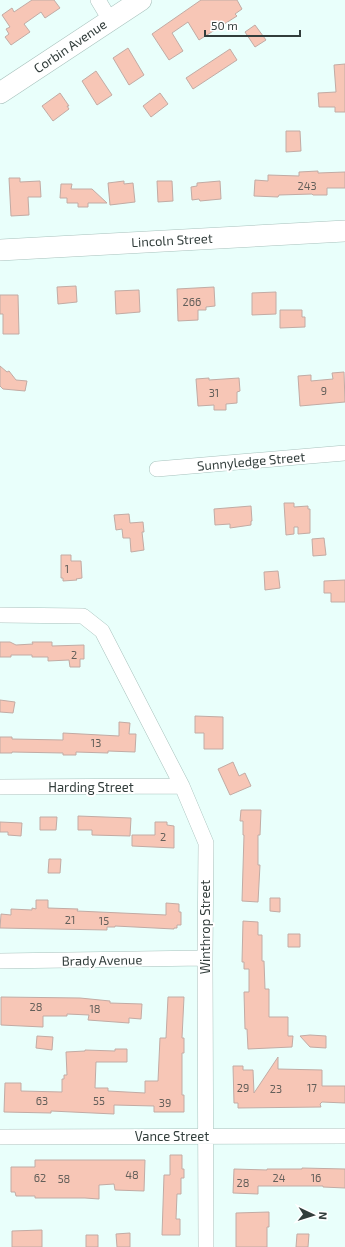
<svg xmlns="http://www.w3.org/2000/svg" width="345" height="1247" viewBox="0 0 345 1247" font-family="'Exo 2',sans-serif">
<style>
.building{fill:#f7c6b6;stroke:#c2aba4}
.lines{fill:none;stroke-linecap:round;stroke-linejoin:round}
.street-casing{stroke:#a8c2bd;stroke-width:16}
.secondary-casing{stroke:#a8c2bd;stroke-width:22}
.street{stroke:#fff;stroke-width:15}
.secondary{stroke:#fff;stroke-width:21}
.labels{text-anchor:middle;dominant-baseline:central;stroke-width:4;stroke-linejoin:round;paint-order:stroke}
.number-label{font-size:11px;fill:#635f5a}
.street-label{font-size:13px;fill:#323d3b;stroke:#fff}
</style>
<rect width="100%" height="100%" fill="#e9fffb"/>
<path class="building" d="M32 0H54L60 8 45 18 41 12 24 24 30 32 11 45 5 37 9 34 6 29 10 27 2 15 12 8 14 12Z
M201 0H237L242 9 235 14 237 16 199 40 188 22 172 33 183 51 169 60 152 34Z
M255 25 266 40 255 47 245 32Z
M128 48 144 75 129 85 113 58Z
M230 49 237 60 193 89 186 78Z
M345 64V112H335V107H319L318 93 336 92 334 65Z
M96 71 112 95 97 105 82 81Z
M60 93 69 106H67L69 109 53 121 42 106Z
M160 93 168 104 151 117 143 106Z
M286 131H300L301 151 286 152Z
M318 171V173L345 172V188H327V195H313L312 194 279 195 278 197 254 196 255 180 268 181V175L299 176V172Z
M9 178H20V182L40 181 41 197H28L29 215 11 216Z
M124 181V184L133 183 135 202 110 205 108 183Z
M157 181H172L173 201 158 202Z
M220 181 221 199 200 201 199 199 192 200 191 187 197 186V183Z
M61 184H72L71 189H92L107 203H88V207H78V203H67V198H60Z
M76 286 77 302 58 304 57 287Z
M214 287 215 306 206 307V310H198V320L178 321 177 289Z
M139 290 140 312 116 314 115 291Z
M276 292V314L252 315V293Z
M0 295H18L19 334H3V314H0Z
M280 310H302V317H305V327L280 328Z
M0 366 7 372 9 371 16 380 27 381 25 391 3 389 0 386Z
M344 372 345 402 300 406 298 376 311 375V381L333 379 332 373Z
M209 378V380L239 378 240 391 237 392V403L226 404V410H214V405L198 406 196 379Z
M284 503H294V507L308 506V509H310V533L298 534V527H294V534L286 535Z
M251 506 252 521H251V525L230 528V524L215 525 214 509Z
M129 514 130 523 143 522 144 532H142L144 550 131 552 130 538H123L122 529 116 530 114 515Z
M324 538 326 555 313 556 312 539Z
M61 555H71V561H81L82 578 76 579 77 580 63 581V578H61Z
M278 571 280 588 265 590 264 572Z
M345 580V602H331V593H324V581Z
M0 642H10L16 645 33 644 32 642H52V646L84 645V659H80V667H70L69 660 48 661V657H32V655H11V657H0Z
M0 700 15 702 13 713 0 712Z
M195 716 223 717V749H204V733H195Z
M119 722 130 723 129 734H136L135 752 108 751V753L76 752V755H63V753L12 752V753H0V737H12V739L63 740V733L119 736Z
M233 762 239 776 245 773 251 786 230 795 218 769Z
M241 810H261L260 835H258V865H260L258 902 242 901 244 835H243V821H240Z
M78 816 131 818 130 836 92 835V830H78Z
M40 817H57L56 830H40Z
M0 822 22 823 21 836 8 835V832H0Z
M155 822H167V825L174 826V848L132 846V835H155Z
M49 859H61L60 873H48Z
M270 898H280V912L270 911Z
M36 900H48V908L78 909 77 911 166 915V903L179 904V912H181V925H177V928H174V929L115 926V927H107V930L0 928 1 914 11 915V909L32 910V908L36 909Z
M243 921 258 922V935H262V961H264L265 989H269V1017H288V1036H293L292 1047 248 1049 247 1029H245L244 992H249V969H244V962H242Z
M288 934H300V947H288Z
M1 997 80 998 110 1001V1003L142 1004 141 1019 129 1018V1023L88 1020 89 1015 67 1014V1016H43V1027L1 1025Z
M168 997H184L182 1038H184V1053H182V1095H184V1112H154V1106L114 1105V1114L51 1111V1113L4 1112 5 1083H21V1091L62 1092V1079H64V1075H67L66 1052 85 1051V1050L115 1051V1049H127V1062H96L95 1088H108V1091L145 1093V1081H158L160 1038H166Z
M310 1035 326 1036V1048L310 1047 300 1036Z
M37 1036 53 1037 52 1050 36 1048Z
M278 1057V1069L322 1070V1086H345V1103L322 1102 320 1104 321 1107 238 1108V1103H234L233 1066H243V1070H253L254 1093Z
M170 1155H182V1169H184V1178H181V1194H177L176 1219H180V1235H162L164 1175H170Z
M35 1160H145L144 1191 115 1190 114 1184 99 1185V1199L85 1198H35V1196H16L15 1192H11V1167H35Z
M302 1168 345 1169V1188L323 1187V1186H258V1194L233 1193 234 1169 267 1170V1169H302Z
M269 1212V1227H267V1247H236V1213Z
M42 1230V1247H12V1231Z
M130 1233V1247H117L116 1234Z
M297 1234H309L308 1247H296Z
M86 1235H98V1247H86Z"/>
<g class="lines">
<defs>
<path id="street" d="M98 0 110 20
M157 469 345 453
M0 615 83 616 102 631 182 786 206 843 205 958 206 1247
M0 787 182 786
M0 961 205 958
M0 1137 345 1136"/>
<path id="secondary" d="M0 93 141 0
M0 250 345 231"/>
</defs>
<use href="#street" class="street-casing"/>
<use href="#secondary" class="secondary-casing"/>
<use href="#street" class="street"/>
<use href="#secondary" class="secondary"/>
</g>
<g class="labels">
<g class="number-label">
<text x="307" y="185">243</text>
<text x="192" y="301">266</text>
<text x="324" y="390">9</text>
<text x="214" y="392">31</text>
<text x="67" y="568">1</text>
<text x="74" y="654">2</text>
<text x="96" y="742">13</text>
<text x="163" y="836">2</text>
<text x="70" y="919">21</text>
<text x="104" y="920">15</text>
<text x="36" y="1006">28</text>
<text x="95" y="1008">18</text>
<text x="243" y="1087">29</text>
<text x="312" y="1087">17</text>
<text x="276" y="1088">23</text>
<text x="42" y="1100">63</text>
<text x="99" y="1100">55</text>
<text x="165" y="1102">39</text>
<text x="132" y="1174">48</text>
<text x="40" y="1177">62</text>
<text x="279" y="1177">24</text>
<text x="316" y="1177">16</text>
<text x="64" y="1178">58</text>
<text x="243" y="1182">28</text>
</g>
<g class="street-label">
<text transform="translate(70 46) rotate(-34)">Corbin Avenue</text>
<text transform="translate(172 240) rotate(-3)">Lincoln Street</text>
<text transform="translate(251 461) rotate(-5)">Sunnyledge Street</text>
<text x="91" y="787">Harding Street</text>
<text transform="translate(205 927) rotate(-90)">Winthrop Street</text>
<text transform="translate(102 960) rotate(-1)">Brady Avenue</text>
<text x="172" y="1136">Vance Street</text>
</g>
</g>
<g transform="translate(313 1215) rotate(94)" stroke="#ffffff" stroke-width="3" paint-order="stroke">
<path d="M0-3L7 15L0 10L-7 15Z" fill="#323d3b"/>
<text y="-6" font-size="11" font-weight="bold" text-anchor="middle" fill="#323d3b">N</text>
</g>
<path d="M205 30v6h95v-6" fill="none" stroke="#323d3b" stroke-width="2"/>
<text x="211" y="30" font-size="12" fill="#323d3b" stroke="#ffffff" stroke-width="3" paint-order="stroke">50 m</text>
</svg>
